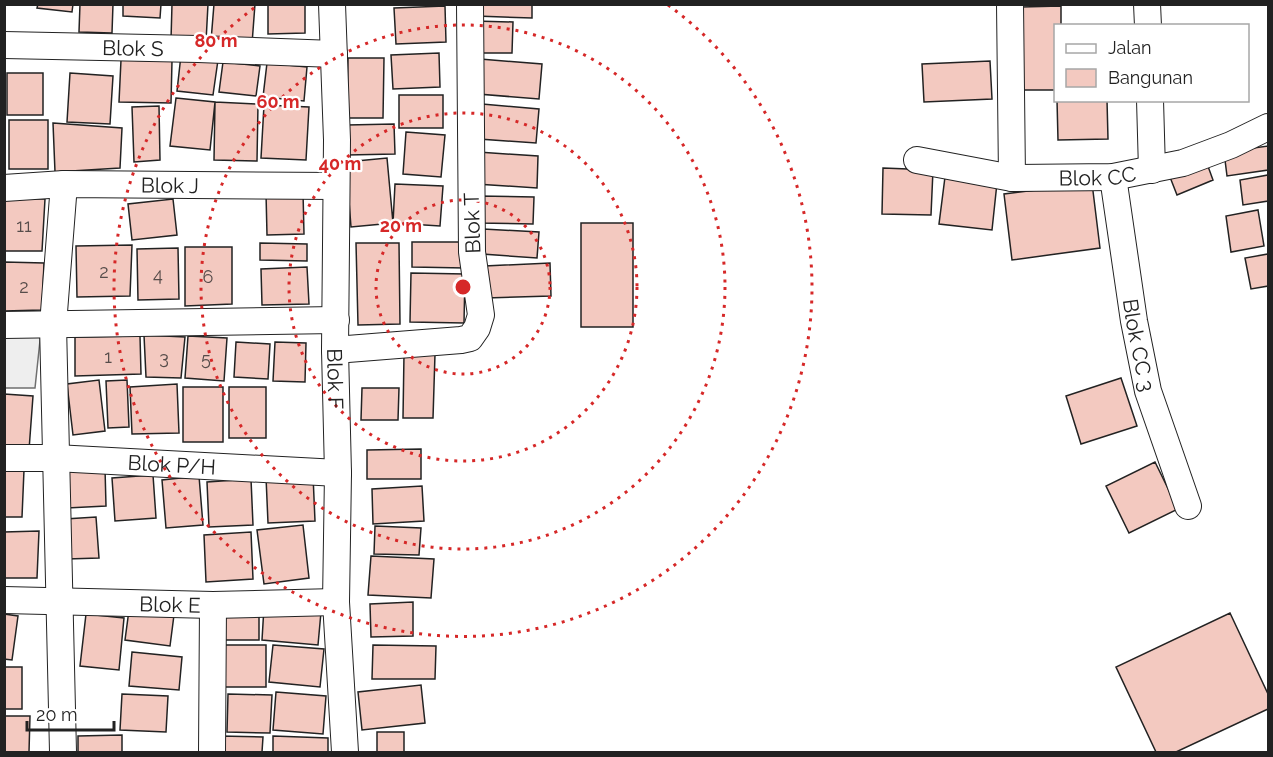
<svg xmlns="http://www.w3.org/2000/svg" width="1273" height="757" viewBox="0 0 1273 757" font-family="Raleway,sans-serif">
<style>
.green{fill:#eee;stroke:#6f6f6f;stroke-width:1.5}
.building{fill:#f3c9c0;stroke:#222;stroke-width:1.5}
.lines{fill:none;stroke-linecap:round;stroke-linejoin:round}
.street-casing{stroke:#222;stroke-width:28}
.street{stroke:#fff;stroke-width:26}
.ring{fill:none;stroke:#d62828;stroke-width:3;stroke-dasharray:3 6}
.labels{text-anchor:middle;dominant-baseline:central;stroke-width:4.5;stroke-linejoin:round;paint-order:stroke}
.number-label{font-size:18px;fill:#564c4a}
.street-label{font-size:21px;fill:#222;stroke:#fff}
.centre{fill:#d62828;stroke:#fff;stroke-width:3}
.ring-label{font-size:18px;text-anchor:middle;font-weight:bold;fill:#d62828;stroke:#fff;stroke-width:4.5;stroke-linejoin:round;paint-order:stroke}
</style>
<rect width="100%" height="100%" fill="#fff"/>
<path class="green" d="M41 331 35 388H5L4 332Z"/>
<path class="building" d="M38 4H73L72 12 37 8Z
M80 4H113L112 33 79 32Z
M123 4H161L160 18 123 16Z
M172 4H208L206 42 171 40Z
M214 4H255L252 44 211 41Z
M268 4H305V33L268 34Z
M477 4H532V18L476 16Z
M445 6 446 42 396 44 394 8Z
M1061 6V26H1056V90H1021V7Z
M474 21 513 22 512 53H474Z
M439 53 440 87 393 89 391 55Z
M181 55 218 60 213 95 177 91Z
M348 58H384L383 118H347Z
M480 59 542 64 539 99 478 94Z
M121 60 172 61 171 103 119 102Z
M990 61 992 99 924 102 922 64Z
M223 62 260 66 256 96 219 92Z
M267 63 307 67 304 101 263 97Z
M7 73H43V115H7Z
M70 73 113 76 110 124 67 122Z
M399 95H443V128H399Z
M176 98 215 102 210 150 170 146Z
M1057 100H1107L1108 139 1058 140Z
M215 102 258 104 257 161 214 160Z
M482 104 539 109 536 143 479 139Z
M264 105 309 107 306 160 261 158Z
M159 106 160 160 134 162 132 107Z
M9 120H48V169H9Z
M53 123 122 128 120 168 55 172Z
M394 124 395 154 347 155V125Z
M406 132 445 135 441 177 403 174Z
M1268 146V170L1227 176 1224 152Z
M478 152 538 156 537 188 476 184Z
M387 158 393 223 351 227 346 162Z
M1205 158 1213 180 1177 195 1168 172Z
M883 168 933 170 931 215 882 214Z
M1268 175V201L1243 205 1240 180Z
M945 177 997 183 992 230 939 224Z
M1092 183 1100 248 1012 260 1004 194Z
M395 184 443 186 440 226 393 223Z
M303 192 304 234 267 235 266 193Z
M478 196 534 197 533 224 477 223Z
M4 198 45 199 42 251H4Z
M173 199 177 235 132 240 128 204Z
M1258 210 1264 246 1231 252 1226 216Z
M581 223H633V327H581Z
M483 229 539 232 537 258 482 254Z
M412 242H465V268L412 267Z
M260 243 307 244V261L260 260Z
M356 243H399L400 324 358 325Z
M132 245 130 296 77 297 76 246Z
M185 247H232V304L185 306Z
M178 248 179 299 138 300 137 249Z
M1268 254V286L1251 289 1245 258Z
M4 262 44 263 42 310 4 311Z
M550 263 551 296 486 298 485 266Z
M307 267 309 304 262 305 261 269Z
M411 273 465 274 464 323 410 322Z
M144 335 185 337 181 378 146 377Z
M140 336 141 374 75 376V337Z
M188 336 227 338 224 381 185 378Z
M236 342 270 344 268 379 234 377Z
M275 342 306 343 305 382 273 381Z
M404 354H435L433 418H403Z
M1121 378 1137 426 1081 444 1066 396Z
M99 380 105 431 73 435 67 384Z
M127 380 129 427 108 428 106 381Z
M177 384 179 433 132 434 130 387Z
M183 387H223V442H183Z
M229 387H266V438H229Z
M362 388H399L398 420H361Z
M4 394 33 396 29 450 4 448Z
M421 449V479H367V450Z
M1155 462 1178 509 1129 533 1106 486Z
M105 468 106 506 67 508 66 469Z
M4 470H24L22 517H4Z
M153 475 156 518 115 521 112 478Z
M313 475 315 521 268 523 266 477Z
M199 476 203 525 166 528 162 480Z
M251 479 253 525 209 527 207 482Z
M422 486 424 521 373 524 372 489Z
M96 517 99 558 67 559 65 519Z
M303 525 309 578 264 584 257 530Z
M375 526 421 528 419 555 374 554Z
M39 531 37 578H4V532Z
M251 532 253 579 206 582 204 535Z
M371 556 434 559 431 598 368 595Z
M413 602V636L371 637 370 604Z
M264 607 321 612 318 645 262 640Z
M217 609 259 610V640H216Z
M129 610 174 615 170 646 125 640Z
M1230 613 1268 694V709L1176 752H1156L1116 667Z
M4 614 18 616 12 660 4 659Z
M86 614 124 618 119 670 80 666Z
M221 645H266V687H221Z
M273 645 324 649 320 687 269 682Z
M373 645 436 646 435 679H372Z
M132 652 182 657 179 690 129 686Z
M4 667H22V709H4Z
M421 685 425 723 362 730 358 692Z
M276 692 326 696 323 734 273 730Z
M122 694 168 696 166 732 120 730Z
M228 694 272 695 270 733 227 732Z
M4 716H30L29 752H4Z
M377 732H404V752H377Z
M122 735V752H78V736Z
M219 736 263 737 262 752H219Z
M273 736 328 738V752H273Z"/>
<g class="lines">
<defs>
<g id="street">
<path id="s1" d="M332 4 337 140 335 350 338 473 336 602 345 752"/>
<path d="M1010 4 1012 178"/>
<path d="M1147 4 1148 26"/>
<path id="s2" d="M4 45 198 49 334 54"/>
<path d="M1150 100 1152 170"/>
<path id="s3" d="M917 160 1012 178 1113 177 1183 163 1231 145 1268 127"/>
<path id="s4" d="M1113 177 1134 321 1148 391 1188 506"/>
<path id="s5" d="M4 188 64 184 336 186"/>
<path d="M4 325 336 320"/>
<path d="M335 350 461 340 470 338 477 328 481 315 472 252 470 4"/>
<path id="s6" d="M4 458H55L338 473"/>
<path id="s7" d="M4 600 213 605 336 602"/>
<path d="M63 752 53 325 64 184"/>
<path d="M212 752 213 605"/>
</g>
</defs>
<use href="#street" class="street-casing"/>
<use href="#street" class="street"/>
</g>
<g class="ring">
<circle cx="463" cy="287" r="87"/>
<circle cx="463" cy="287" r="174"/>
<circle cx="463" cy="287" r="262"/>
<path d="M668 5A349 349 0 1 1 258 5"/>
</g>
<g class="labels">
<g class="number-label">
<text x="24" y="225">11</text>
<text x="104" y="271">2</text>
<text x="158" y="274">4</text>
<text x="208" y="276">6</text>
<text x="24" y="286">2</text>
<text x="108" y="356">1</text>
<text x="164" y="357">3</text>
<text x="206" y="358">5</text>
</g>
<g class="street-label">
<text stroke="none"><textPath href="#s2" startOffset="129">Blok S</textPath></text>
<text stroke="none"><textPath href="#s3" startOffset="182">Blok CC</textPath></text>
<text stroke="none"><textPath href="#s5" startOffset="166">Blok J</textPath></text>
<text transform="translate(472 223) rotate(-92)">Blok T</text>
<text stroke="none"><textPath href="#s4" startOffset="170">Blok CC 3</textPath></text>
<text stroke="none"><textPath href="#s1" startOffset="375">Blok F</textPath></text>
<text stroke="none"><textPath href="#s6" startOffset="168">Blok P/H</textPath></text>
<text stroke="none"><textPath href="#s7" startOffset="166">Blok E</textPath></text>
</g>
</g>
<circle cx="463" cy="287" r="9" class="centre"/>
<g class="ring-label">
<text x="216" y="47">80 m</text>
<text x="278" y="108">60 m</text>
<text x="340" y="170">40 m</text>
<text x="401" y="232">20 m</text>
</g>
<rect width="1273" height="757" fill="none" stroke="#222222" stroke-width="12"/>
<rect x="1054" y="24" width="195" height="78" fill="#ffffff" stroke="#a7a7a7" stroke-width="1.5"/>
<rect x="1066" y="44" width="30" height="9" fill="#ffffff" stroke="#a7a7a7" stroke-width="1.5"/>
<text x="1108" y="54" font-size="18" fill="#222222">Jalan</text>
<rect x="1066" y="69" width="30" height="18" fill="#f3c9c0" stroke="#a7a7a7" stroke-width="1.5"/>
<text x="1108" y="84" font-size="18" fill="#222222">Bangunan</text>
<path d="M27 721v9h87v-9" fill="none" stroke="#222222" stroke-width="3"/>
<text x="36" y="721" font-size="18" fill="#222222" stroke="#ffffff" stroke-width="4.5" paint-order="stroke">20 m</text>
</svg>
